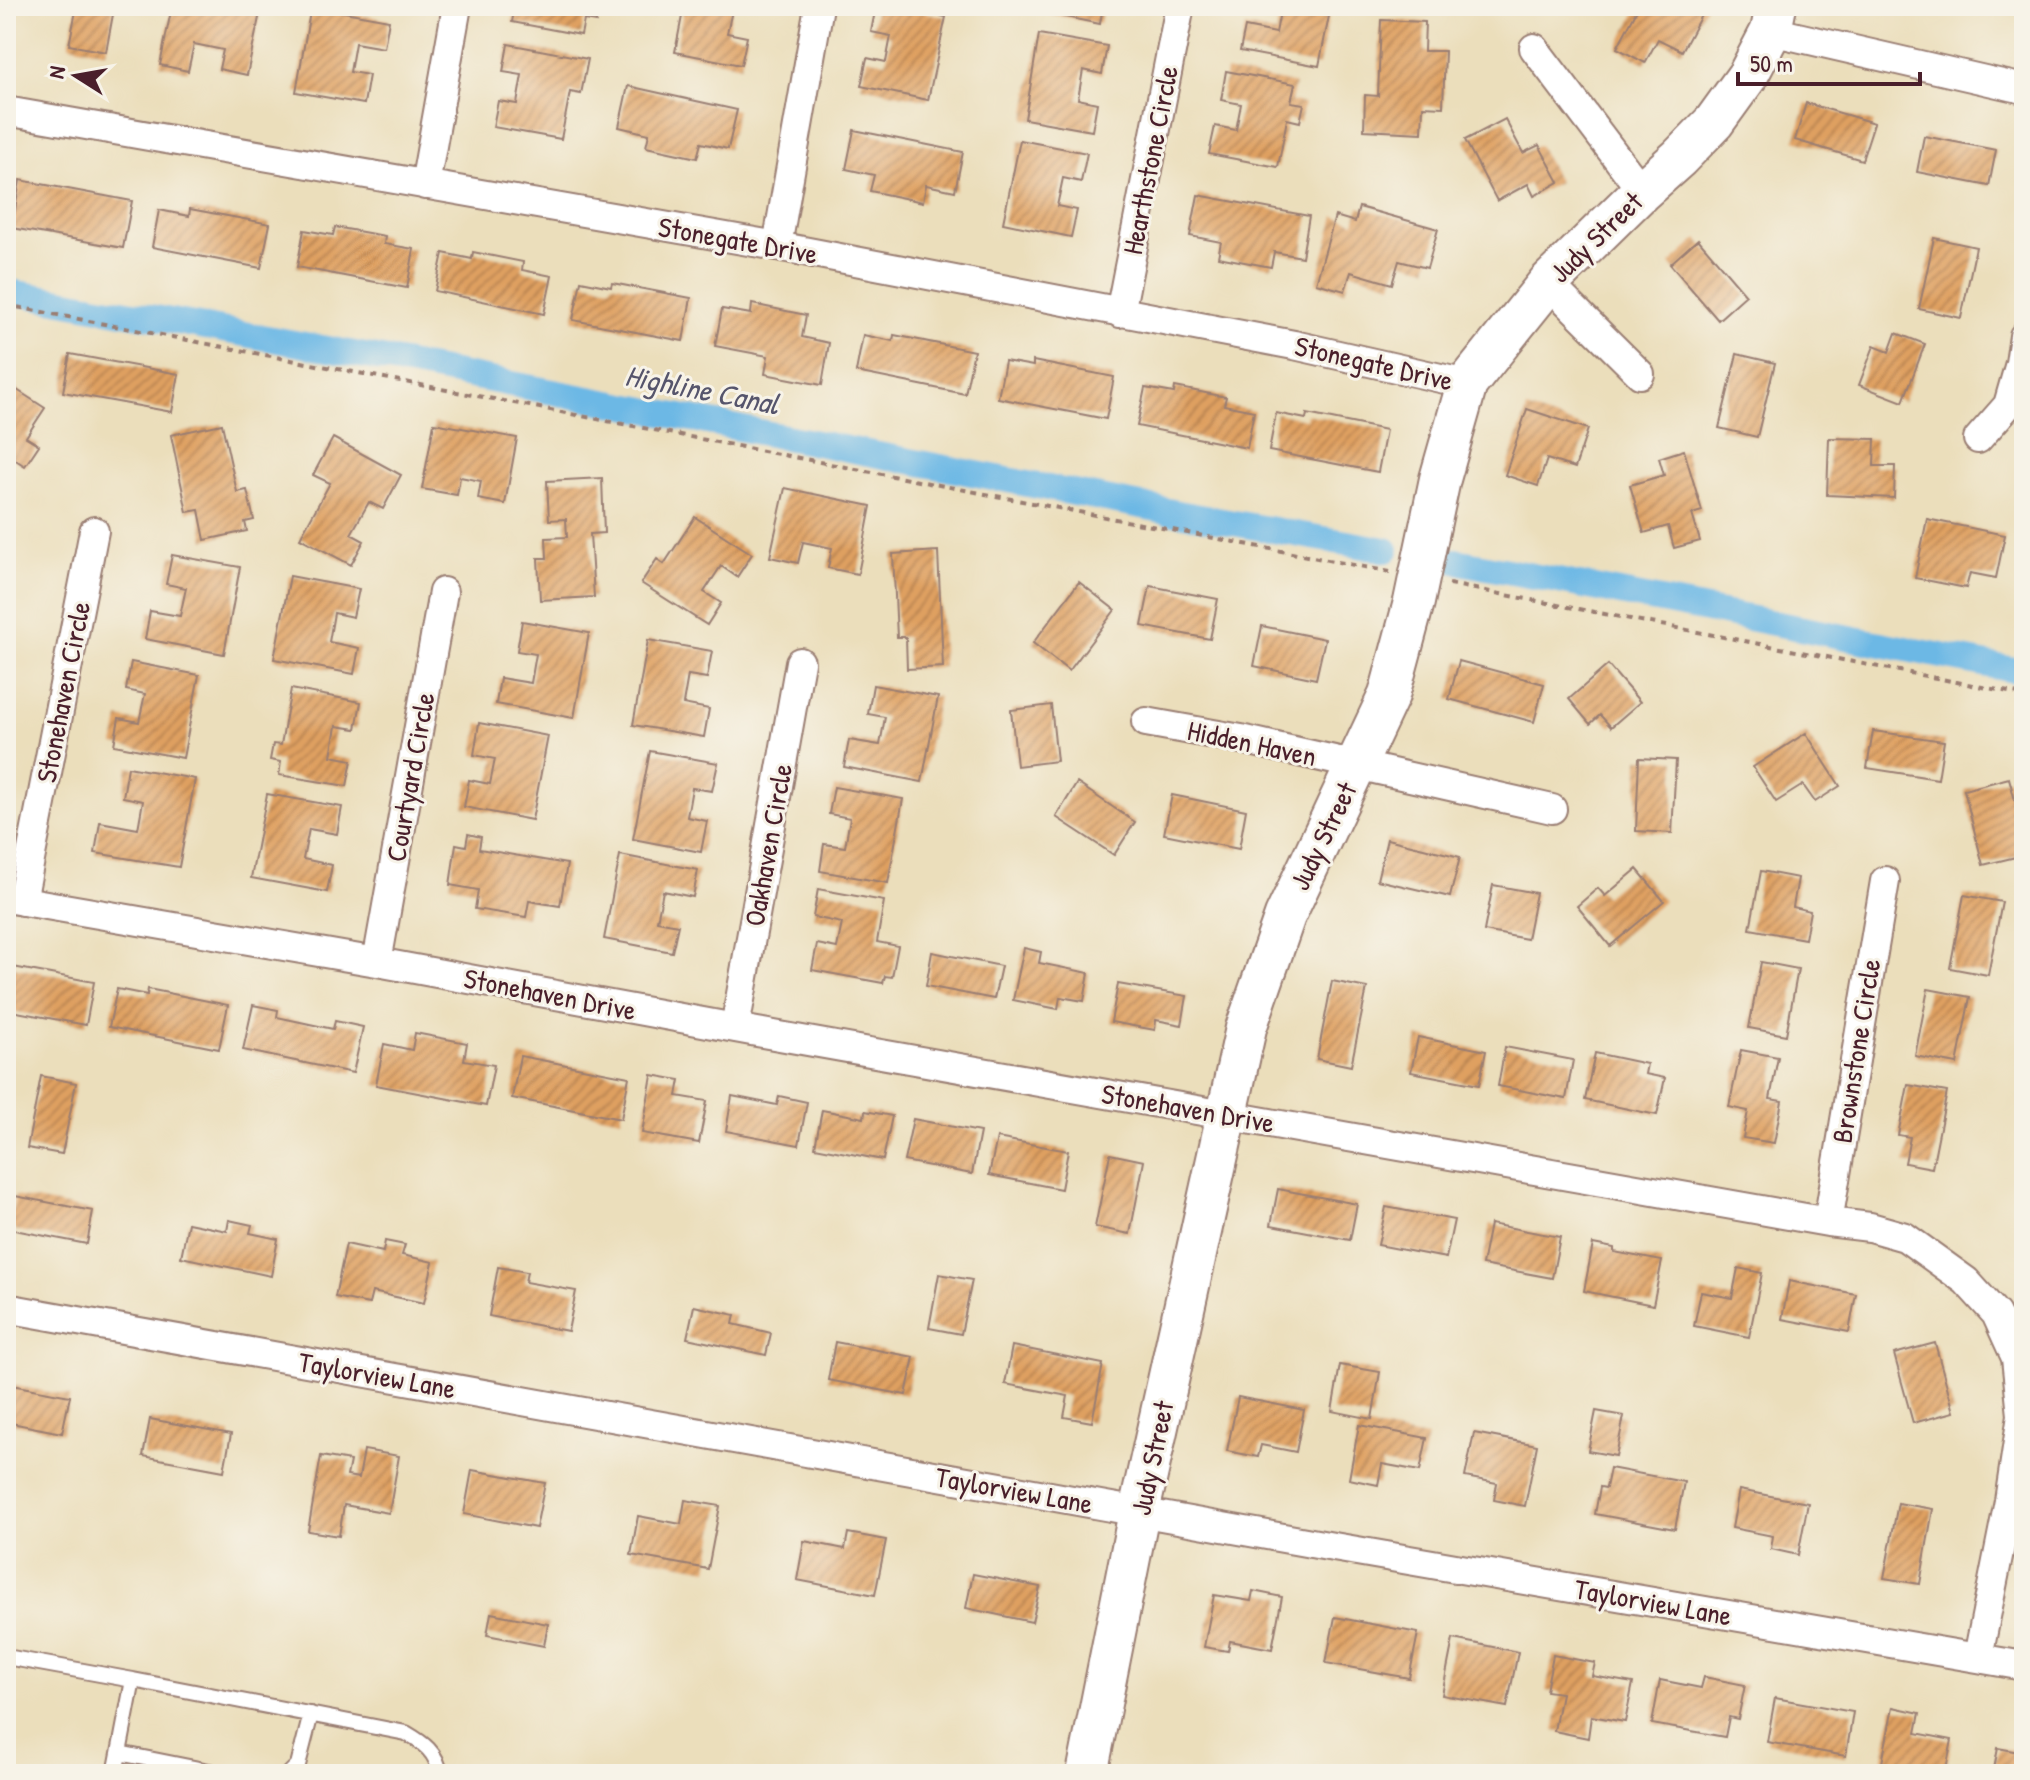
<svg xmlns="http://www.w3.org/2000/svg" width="2030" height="1780" viewBox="0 0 2030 1780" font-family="'Patrick Hand',sans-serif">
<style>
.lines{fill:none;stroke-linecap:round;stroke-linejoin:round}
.canal{stroke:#6cb8e5;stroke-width:26}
.building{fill:url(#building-hatch)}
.lane-casing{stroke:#9a7e73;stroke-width:18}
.street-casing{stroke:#9a7e73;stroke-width:32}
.secondary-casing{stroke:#9a7e73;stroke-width:44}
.path{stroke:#9a7e73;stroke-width:4;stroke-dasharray:6 6;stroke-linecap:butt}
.lane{stroke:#fff;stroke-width:14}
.street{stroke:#fff;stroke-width:28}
.secondary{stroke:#fff;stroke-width:40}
.labels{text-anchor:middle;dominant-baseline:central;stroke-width:6;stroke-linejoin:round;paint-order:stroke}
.street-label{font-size:28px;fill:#4a1f2b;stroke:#f7f3e8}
.water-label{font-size:30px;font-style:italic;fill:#56556c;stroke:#f7f3e8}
</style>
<defs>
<pattern id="building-hatch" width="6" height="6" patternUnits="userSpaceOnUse" patternTransform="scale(2)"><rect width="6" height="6" fill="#dfa061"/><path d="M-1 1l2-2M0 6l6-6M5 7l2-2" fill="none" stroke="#b78250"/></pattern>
</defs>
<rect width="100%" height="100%" fill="#f7f3e8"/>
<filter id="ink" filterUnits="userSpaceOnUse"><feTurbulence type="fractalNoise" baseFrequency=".0125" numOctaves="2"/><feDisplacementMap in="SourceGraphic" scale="16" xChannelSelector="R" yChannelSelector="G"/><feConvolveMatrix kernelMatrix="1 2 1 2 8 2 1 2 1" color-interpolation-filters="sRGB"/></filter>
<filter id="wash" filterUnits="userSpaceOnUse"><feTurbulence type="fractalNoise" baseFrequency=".006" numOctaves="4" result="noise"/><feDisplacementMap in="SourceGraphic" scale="32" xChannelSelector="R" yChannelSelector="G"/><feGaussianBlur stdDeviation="1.8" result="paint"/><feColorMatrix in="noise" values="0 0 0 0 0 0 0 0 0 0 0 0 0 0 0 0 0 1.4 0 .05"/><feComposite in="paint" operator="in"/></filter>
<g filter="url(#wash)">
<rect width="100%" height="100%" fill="#ebdebb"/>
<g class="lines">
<path class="canal" d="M6 291 377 358 1183 514 1386 550
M1456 561 2024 672"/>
</g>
<g id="blocks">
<path class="building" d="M77 6H100L114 9 106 52 69 45Z
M172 6 261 8 247 75 219 69 223 50 194 44 188 71 160 65Z
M311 6 389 20 384 48 355 43 350 72 369 75 364 104 296 92Z
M515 6H599L596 22 584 20 581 35 512 22Z
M684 6H733L727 33 747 37 741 65 675 52Z
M876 6H894L946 17 928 100 861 86 867 58 886 62 891 36 871 32Z
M1016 6H1103L1100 24 1016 7Z
M1281 6H1331L1319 66 1240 51 1245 27 1276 33Z
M1639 6H1706L1682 51 1658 39 1645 63 1617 48Z
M1381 20 1425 22 1424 51H1445L1443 107 1423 106 1422 133 1364 130 1365 95 1378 96Z
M1039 34 1107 46 1102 74 1083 70 1078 99 1097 103 1092 131 1025 119Z
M508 44 588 59 581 94 570 92 561 139 493 127 498 101 517 104 522 75 503 72Z
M1226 71 1295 84 1291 102 1304 104 1300 122 1287 119 1278 167 1209 154 1215 126 1236 130 1241 104 1221 100Z
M628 86 737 110 728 149 701 143 697 158 646 147 649 134 619 127Z
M1806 103 1874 123 1862 160 1795 140Z
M1505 119 1523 153 1539 145 1559 182 1534 196 1528 184 1497 201 1465 140Z
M854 130 963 152 955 191 926 185 923 202 870 191 874 175 846 169Z
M1924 136 1996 150 1989 186 1917 172Z
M1020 140 1087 153 1081 182 1063 178 1057 206 1077 210 1071 237 1003 223Z
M20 180 132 201 123 248 12 228Z
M1198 195 1309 216 1302 257 1274 252 1271 267 1218 257 1221 242 1190 236Z
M1359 207 1438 229 1427 268 1399 261 1392 284 1351 272 1345 291 1316 283 1335 216 1355 222Z
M190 209 270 224 261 268 152 247 159 210 189 216Z
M335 227 385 236 384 244 414 249 407 288 297 267 304 230 333 235Z
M1934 238 1976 247 1961 318 1919 309Z
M1698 239 1746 295 1718 320 1670 264Z
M473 252 523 262 522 270 552 276 544 314 435 291 443 253 472 259Z
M581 281 611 287 612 283 691 298 683 341 573 320Z
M752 304 806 315 802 337 829 343 822 385 765 374 768 356 715 346 722 309 751 314Z
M1896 333 1925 344 1903 402 1859 385 1874 346 1889 352Z
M863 335 893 341 894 335 974 351 965 394 856 372Z
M70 354 179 374 172 412 63 392Z
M1737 354 1775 363 1757 437 1719 428Z
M1005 361 1033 366V361L1114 377 1106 419 998 398Z
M1175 387 1226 397 1224 405 1254 411 1247 448 1137 426 1145 388 1174 393Z
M14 388 45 408 26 437 39 445 25 466 11 457 6 465V399Z
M1527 409 1588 429 1575 468 1547 459 1538 486 1505 475Z
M1276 413 1306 419 1307 414 1386 430 1378 472 1269 451Z
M434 423 517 438 505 504 478 499 481 481 460 477 457 495 422 489Z
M222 424 237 492 247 490 254 520 245 522 247 531 205 540 199 510 187 512 171 435Z
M333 438 401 475 383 509 369 502 351 534 364 541 351 565 300 538 330 483 313 475Z
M1829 438 1875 439 1874 466H1895L1894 498 1827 495Z
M1684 450 1702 511 1692 514 1700 541 1674 548 1668 526 1644 533 1630 485 1664 475 1659 458Z
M602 478 604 533 590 534 594 597 540 600 538 558H547L546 538 567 537 566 519 549 520 547 481Z
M785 488 871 506 858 574 828 568 832 548 803 542 798 563 770 557Z
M695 517 752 554 737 577 721 566 704 592 721 603 707 625 641 583 657 559 664 564Z
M1927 519 2005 535 1996 578 1970 573 1966 588 1915 578Z
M938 551 943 667 907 669 906 637H897L893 554Z
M172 555 240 567 224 654 145 639 150 611 180 616 186 588 166 584Z
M290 576 359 589 353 617 334 613 329 642 359 648 354 674 274 659Z
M1079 582 1115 610 1069 671 1033 643Z
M1150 586 1218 599 1210 639 1142 626Z
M522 621 589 633 574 718 496 704 500 678 531 683 536 654 517 651Z
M1262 626 1325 639 1316 679 1254 666Z
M648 640 712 651 707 678 688 675 683 704 709 709 704 737 633 725Z
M1459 661 1544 684 1534 722 1449 699Z
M131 662 199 675 183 758 114 745 119 718 139 722 145 694 126 690Z
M1608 665 1640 702 1611 727 1600 715 1590 724 1569 699Z
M873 685 938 697 922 782 844 767 849 740 880 745 885 717 868 714Z
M291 689 361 702 356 729 336 726 331 756 352 760 347 786 279 775 281 762 270 760 273 744 281 745Z
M1051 705 1057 761 1017 766 1011 710Z
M479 723 548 736 532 820 464 807 469 780 490 784 495 759 474 755Z
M1873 731 1944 741 1938 779 1867 768Z
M1806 733 1840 786 1815 802 1803 785 1776 802 1753 767Z
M650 751 718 763 712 791 692 788 687 817 707 821 701 852 633 839Z
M1639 758 1676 760 1672 833 1636 831Z
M128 767 195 779 179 867 95 853 100 822 138 829 143 801 123 797Z
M2009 778 2024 834V855L1983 865 1964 790Z
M1077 783 1135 822 1114 855 1056 817Z
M834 787 903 799 888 883 820 871 824 844 845 847 850 818 829 814Z
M267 794 342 807 337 834 309 829 303 859 332 865 327 892 251 878Z
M1172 795 1246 810 1239 849 1164 834Z
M468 834 481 837 479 849 567 864 560 906 529 901 526 917 475 909 478 890 450 885 456 844 466 846Z
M1387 839 1460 857 1450 897 1377 880Z
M620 855 698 870 693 897 663 891 657 921 678 925 672 952 604 939Z
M1637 869 1664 901 1610 946 1577 906 1598 888 1605 896Z
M1761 871 1798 878 1793 907 1810 911 1805 939 1750 929Z
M1493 885 1536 893 1527 939 1484 931Z
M818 889 884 901 877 942 898 946 892 977 885 976 883 983 812 970 817 944 837 948 842 923 813 917Z
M1964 895 2002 902 1988 975 1950 968Z
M1024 948 1041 952 1039 963 1089 973 1084 1001 1060 997 1058 1009 1013 1000Z
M932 952 1001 966 994 999 926 986Z
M1761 962 1798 969 1786 1035 1749 1028Z
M13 967 94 982 86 1025 6 1010V971L12 972Z
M1332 981 1367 988 1351 1066 1317 1059Z
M1118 984 1187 996 1182 1025 1156 1020 1155 1030 1111 1022Z
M117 989 147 995 148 989 228 1005 219 1049 109 1027Z
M1928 989 1970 997 1957 1064 1915 1056Z
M253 1005 278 1010 277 1017 333 1029 335 1021 363 1027 353 1073 243 1050Z
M415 1033 467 1043 464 1060 494 1065 486 1106 376 1085 384 1044 412 1050Z
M1418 1037 1486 1051 1479 1085 1411 1072Z
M1505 1047 1573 1060 1566 1099 1498 1086Z
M1741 1050 1778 1057 1770 1099 1782 1101 1774 1143 1743 1138 1748 1111 1729 1107Z
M1595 1053 1647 1064 1645 1074 1665 1078 1657 1115 1585 1100Z
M520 1056 629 1077 621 1119 512 1098Z
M652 1075 680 1080 677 1096 707 1101 699 1143 642 1133Z
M41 1076 76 1083 62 1154 27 1148Z
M1908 1085 1947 1092 1932 1168 1905 1163 1910 1137 1898 1135Z
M732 1096 777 1105 779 1096 807 1102 799 1145 726 1131Z
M822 1110 864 1118 865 1111 892 1116 883 1160 815 1147Z
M913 1119 980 1132 972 1174 904 1161Z
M997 1138 1068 1151 1061 1189 989 1175Z
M1110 1154 1144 1161 1130 1234 1095 1227Z
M1278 1189 1357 1204 1350 1240 1271 1225Z
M15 1196 93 1211 87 1244 9 1229Z
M1386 1207 1454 1220 1446 1258 1378 1245Z
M229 1220 252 1225 250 1233 278 1239 271 1276 181 1257 188 1223 227 1231Z
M1490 1224 1560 1237 1552 1278 1482 1265Z
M385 1241 405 1245 402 1255 433 1262 424 1303 372 1292 369 1304 335 1297 346 1244 383 1252Z
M1593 1244 1614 1248V1252L1662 1261 1653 1305 1584 1291Z
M498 1267 527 1272 525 1282 576 1291 568 1331 489 1316Z
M1738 1268 1762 1273 1749 1337 1694 1326 1701 1292 1732 1298Z
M939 1274 972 1280 961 1334 929 1328Z
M1789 1281 1856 1294 1849 1332 1782 1319Z
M694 1306 735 1315 733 1324 771 1333 766 1355 687 1338Z
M835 1342 914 1357 906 1395 828 1380Z
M1935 1343 1954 1412 1913 1423 1894 1354Z
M1012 1346 1103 1364 1092 1422 1064 1417 1068 1396 1005 1384Z
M1340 1365 1380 1372 1372 1419 1332 1411Z
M6 1384 70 1396 62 1433 6 1422Z
M1238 1397 1304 1410 1296 1452 1261 1445 1258 1457 1227 1451Z
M1596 1411 1624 1416 1616 1456 1588 1451Z
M150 1419 231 1434 224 1471 143 1456Z
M1359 1425 1427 1438 1420 1471 1382 1464 1378 1485 1349 1479Z
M1474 1433 1537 1445 1525 1506 1494 1500 1497 1483 1465 1477Z
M364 1450 399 1456 389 1513 344 1505 339 1536 308 1531 321 1456 350 1461 347 1476 359 1478Z
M1610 1468 1684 1482 1675 1529 1595 1514 1600 1487 1606 1488Z
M472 1470 545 1483 536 1528 464 1514Z
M1739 1490 1808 1503 1798 1555 1771 1549 1773 1536 1732 1528Z
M685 1500 720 1506 708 1569 631 1555 638 1516 681 1524Z
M1898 1503 1933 1509 1920 1584 1884 1578Z
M848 1533 886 1540 875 1595 797 1580 804 1541 845 1549Z
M973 1574 1040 1587 1032 1622 966 1608Z
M1253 1591 1282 1597 1272 1649 1230 1641 1228 1651 1204 1647 1214 1595 1251 1601Z
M491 1613 548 1624 544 1646 487 1635Z
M1335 1617 1418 1633 1409 1678 1326 1663Z
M1453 1639 1518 1652 1507 1707 1442 1695Z
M1553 1655 1595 1663 1592 1676 1633 1683 1625 1722 1591 1716 1588 1738 1554 1731 1561 1693 1546 1691Z
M1704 1677 1745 1685 1738 1719 1729 1717 1725 1737 1652 1724 1660 1680 1701 1688Z
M1775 1698 1853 1712 1846 1756 1767 1742Z
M1893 1707 1920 1713 1916 1733 1952 1740 1945 1774H1918L1919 1770 1882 1763Z
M1998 1748 2024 1753V1774H1993Z"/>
</g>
</g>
<g filter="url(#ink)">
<use href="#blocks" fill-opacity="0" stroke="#9a7e73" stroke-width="2"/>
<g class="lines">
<defs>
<path id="lane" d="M6 1657 133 1680 115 1774
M133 1680 406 1733C423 1743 437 1752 440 1774
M119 1753 224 1774
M289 1774 298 1765 311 1714"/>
<path id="street" d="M1771 31 2024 89
M1534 48 1642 191
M6 111 777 246 1294 345 1467 384
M425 185 457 6
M777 246 819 6
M1548 283 1640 374
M1120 313 1180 6
M1978 439 2008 405 2020 363 2024 336
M1146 722 1241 739 1552 809
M6 898 377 962 757 1032 1828 1222 1870 1227 1905 1237 1966 1281 1996 1314 2016 1358 2022 1415 2009 1501 1978 1657
M22 901 94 531
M377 962 443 592
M735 1028 800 662
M1828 1222 1885 881
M6 1308 1328 1546 2024 1666"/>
<path id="secondary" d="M1087 1774 1139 1512 1246 1028 1285 916 1389 695 1414 602 1440 479 1467 384 1548 283 1642 191 1679 158 1714 122 1748 75 1771 31 1776 6"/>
</defs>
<use href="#lane" class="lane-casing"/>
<use href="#street" class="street-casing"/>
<use href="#secondary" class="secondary-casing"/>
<path class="path" d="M6 305 1390 572
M1449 584 2024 695"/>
<use href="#lane" class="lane"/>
<use href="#street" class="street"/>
<use href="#secondary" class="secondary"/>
</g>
</g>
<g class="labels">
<g class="street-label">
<text transform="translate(1150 160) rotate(-79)">Hearthstone Circle</text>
<text transform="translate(1596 237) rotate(-44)">Judy Street</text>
<text transform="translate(738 240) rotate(10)">Stonegate Drive</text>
<text transform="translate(1374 363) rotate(13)">Stonegate Drive</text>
<text transform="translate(63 692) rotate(-79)">Stonehaven Circle</text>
<text transform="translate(1252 743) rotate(12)">Hidden Haven</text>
<text transform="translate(410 777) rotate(-80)">Courtyard Circle</text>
<text transform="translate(1323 836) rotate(-64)">Judy Street</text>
<text transform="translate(768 845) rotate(-80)">Oakhaven Circle</text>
<text transform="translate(550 994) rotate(11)">Stonehaven Drive</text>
<text transform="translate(1856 1051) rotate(-81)">Brownstone Circle</text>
<text transform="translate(1188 1108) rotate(10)">Stonehaven Drive</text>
<text transform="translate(377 1375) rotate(10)">Taylorview Lane</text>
<text transform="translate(1152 1458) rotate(-78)">Judy Street</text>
<text transform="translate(1014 1490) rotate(10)">Taylorview Lane</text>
<text transform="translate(1653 1602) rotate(10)">Taylorview Lane</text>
</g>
<g class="water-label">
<text transform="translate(702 389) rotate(11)">Highline Canal</text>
</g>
</g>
<rect width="2030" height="1780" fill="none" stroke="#f7f3e8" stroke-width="32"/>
<g transform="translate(76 76) rotate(281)" stroke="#f7f3e8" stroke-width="6" paint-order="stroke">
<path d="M0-6L14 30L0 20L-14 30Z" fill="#4a1f2b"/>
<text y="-12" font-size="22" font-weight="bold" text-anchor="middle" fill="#4a1f2b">N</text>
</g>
<path d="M1738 72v12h182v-12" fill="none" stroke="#4a1f2b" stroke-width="4"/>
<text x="1750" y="72" font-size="24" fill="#4a1f2b" stroke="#f7f3e8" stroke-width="6" paint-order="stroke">50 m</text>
</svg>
